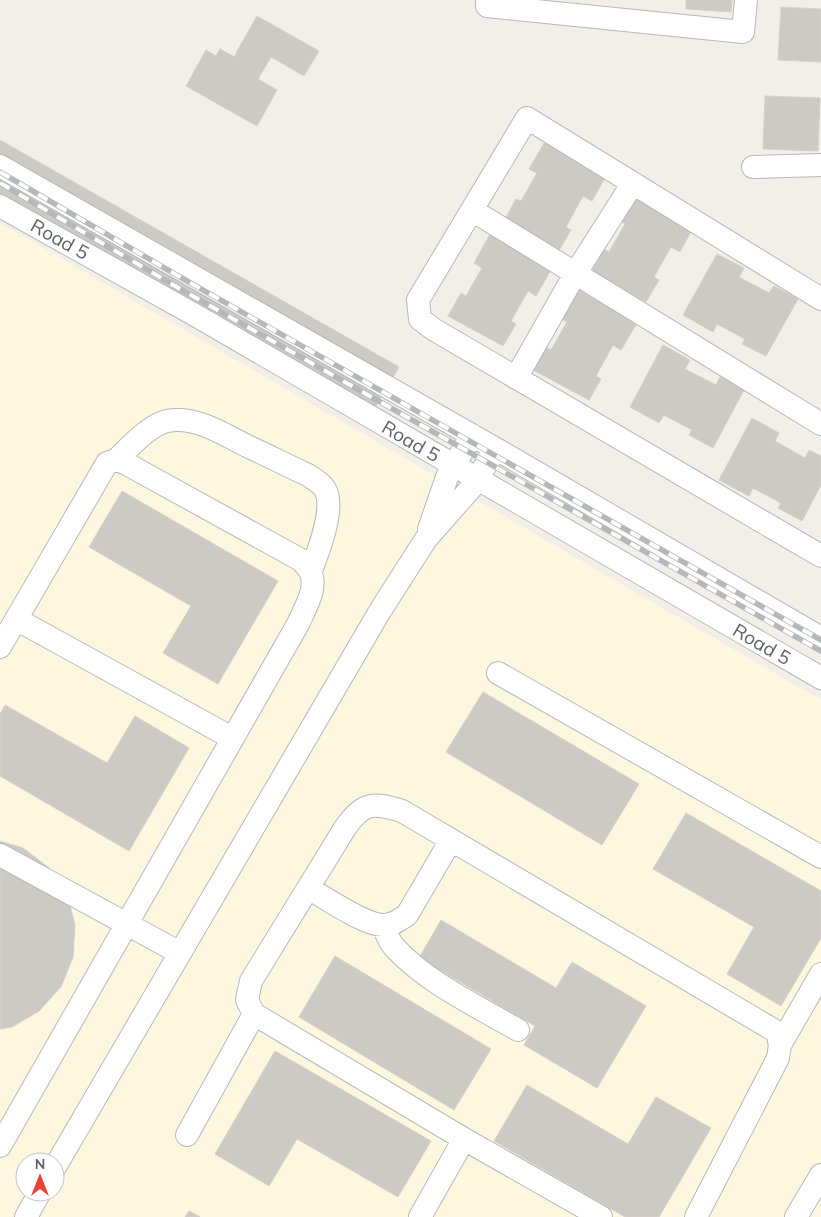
<svg xmlns="http://www.w3.org/2000/svg" width="821" height="1217" viewBox="0 0 821 1217" font-family="Mulish,sans-serif">
<style>
.commercial{fill:#fef7e0;fill-rule:evenodd}
.building{fill:#cccac5;stroke:#d6d1c6}
.lines{fill:none;stroke-linecap:round;stroke-linejoin:round}
.minor-casing{stroke:#b5b8bc;stroke-width:24}
.minor{stroke:#fff;stroke-width:22}
.rail-casing{stroke:#b6b7b8;stroke-width:5.5}
.rail{stroke:#fff;stroke-width:4;stroke-dasharray:11;stroke-linecap:butt}
.labels{text-anchor:middle;dominant-baseline:central;stroke-width:4.5;stroke-linejoin:round;paint-order:stroke}
.street-label{font-size:19px;fill:#5f6368;stroke:#fff}
</style>
<rect width="100%" height="100%" fill="#f1efe8"/>
<path class="commercial" d="M0 223 821 700V1217H0ZM25 1162H55V1192H25Z"/>
<path class="building" d="M686 0H732L731 12 686 9Z
M781 7 821 9V62L778 60Z
M257 16 319 51 304 76 271 57 258 79 277 90 257 126 186 86 206 50 216 56 220 49 235 57 236 53Z
M765 96 820 98 818 151 763 149Z
M0 140 399 367 365 425 0 217Z
M546 140 607 174 592 201 583 196 566 227 571 230 558 252 504 221 516 199 521 201 537 173 529 169Z
M634 190 695 224 680 252 671 247 654 277 659 280 646 302 592 271 604 249 609 252 625 224 617 219Z
M490 234 552 268 536 296 528 291 511 321 516 324 503 346 448 316 461 293 466 296 482 268 474 263Z
M717 254 744 268 739 277 769 293 774 286 798 299 766 356 742 344 745 339 717 324 713 332 683 315Z
M575 288 637 323 621 350 613 345 596 376 601 379 589 400 533 370 546 347 551 350 567 322 559 318Z
M663 345 690 360 685 369 716 385 720 377 744 390 713 448 689 435 692 430 664 415 659 423 630 407Z
M752 418 779 433 775 441 805 458 809 450 821 456V485L802 521 778 508 781 503 753 488 749 496 719 480Z
M122 491 278 581 218 684 163 653 191 606 89 547Z
M483 692 639 784 602 845 446 752Z
M5 705 107 763 135 716 189 748 129 851 0 776V714Z
M686 813 821 891V938L781 1006 727 974 754 927 653 869Z
M0 841 23 848 48 867 67 894 75 925 73 957 61 987 39 1011 12 1027 0 1029Z
M441 920 556 988 572 962 646 1006 597 1088 524 1045 535 1026 419 958Z
M335 956 491 1049 454 1110 299 1017Z
M275 1051 431 1141 398 1197 297 1139 269 1186 215 1154Z
M527 1085 628 1144 656 1097 711 1128 659 1217H625L494 1141Z
M189 1211 200 1217H185Z"/>
<g class="lines">
<defs>
<path id="minor" d="M487 0V6L743 32 746 0
M0 166 496 449 821 638
M753 167 821 165
M0 206 195 315 821 678
M472 210 821 424
M821 299 527 118 418 300 420 319 433 329 821 556
M516 378 575 274 633 183
M116 460C129 448 149 425 167 421 195 415 225 435 249 447 269 456 288 466 308 475 315 480 325 485 327 494 333 514 318 552 311 571
M429 529 447 477 472 435
M16 619 232 738
M0 647 107 463 116 460 125 463 301 560C304 564 309 568 311 573 317 590 305 608 298 624L0 1146
M498 673 821 857
M0 855 180 953
M308 888C326 898 363 924 382 925 392 926 399 920 407 915L451 840
M383 925C386 934 389 942 396 949 429 984 477 1006 518 1030
M780 1045 821 974
M187 1135 254 1014
M55 1167 380 611 426 539 471 488 496 449
M26 1217 40 1192
M420 1217 464 1139
M601 1217 464 1139 254 1014 247 1000 251 981 345 828C363 802 373 802 402 811L777 1032 780 1045 778 1058 696 1217
M796 1217 821 1175"/>
</defs>
<use href="#minor" class="minor-casing"/>
<use href="#minor" class="minor"/>
<defs>
<path id="rail" d="M0 172 180 277 821 640
M0 183 175 286 821 651"/>
</defs>
<use href="#rail" class="rail-casing"/>
<use href="#rail" class="rail"/>
</g>
<g class="labels">
<g class="street-label">
<text transform="translate(60 239) rotate(29)">Road 5</text>
<text transform="translate(411 441) rotate(30)">Road 5</text>
<text transform="translate(762 644) rotate(30)">Road 5</text>
</g>
</g>
<g transform="translate(40 1177)"><circle r="24" fill="#ffffff" stroke="#bfc1c3"/>
<path d="M0-4L9 19L0 12L-9 19Z" fill="#ea4335"/>
<text y="-8" font-size="14" font-weight="bold" text-anchor="middle" fill="#5f6368">N</text>
</g>
</svg>
